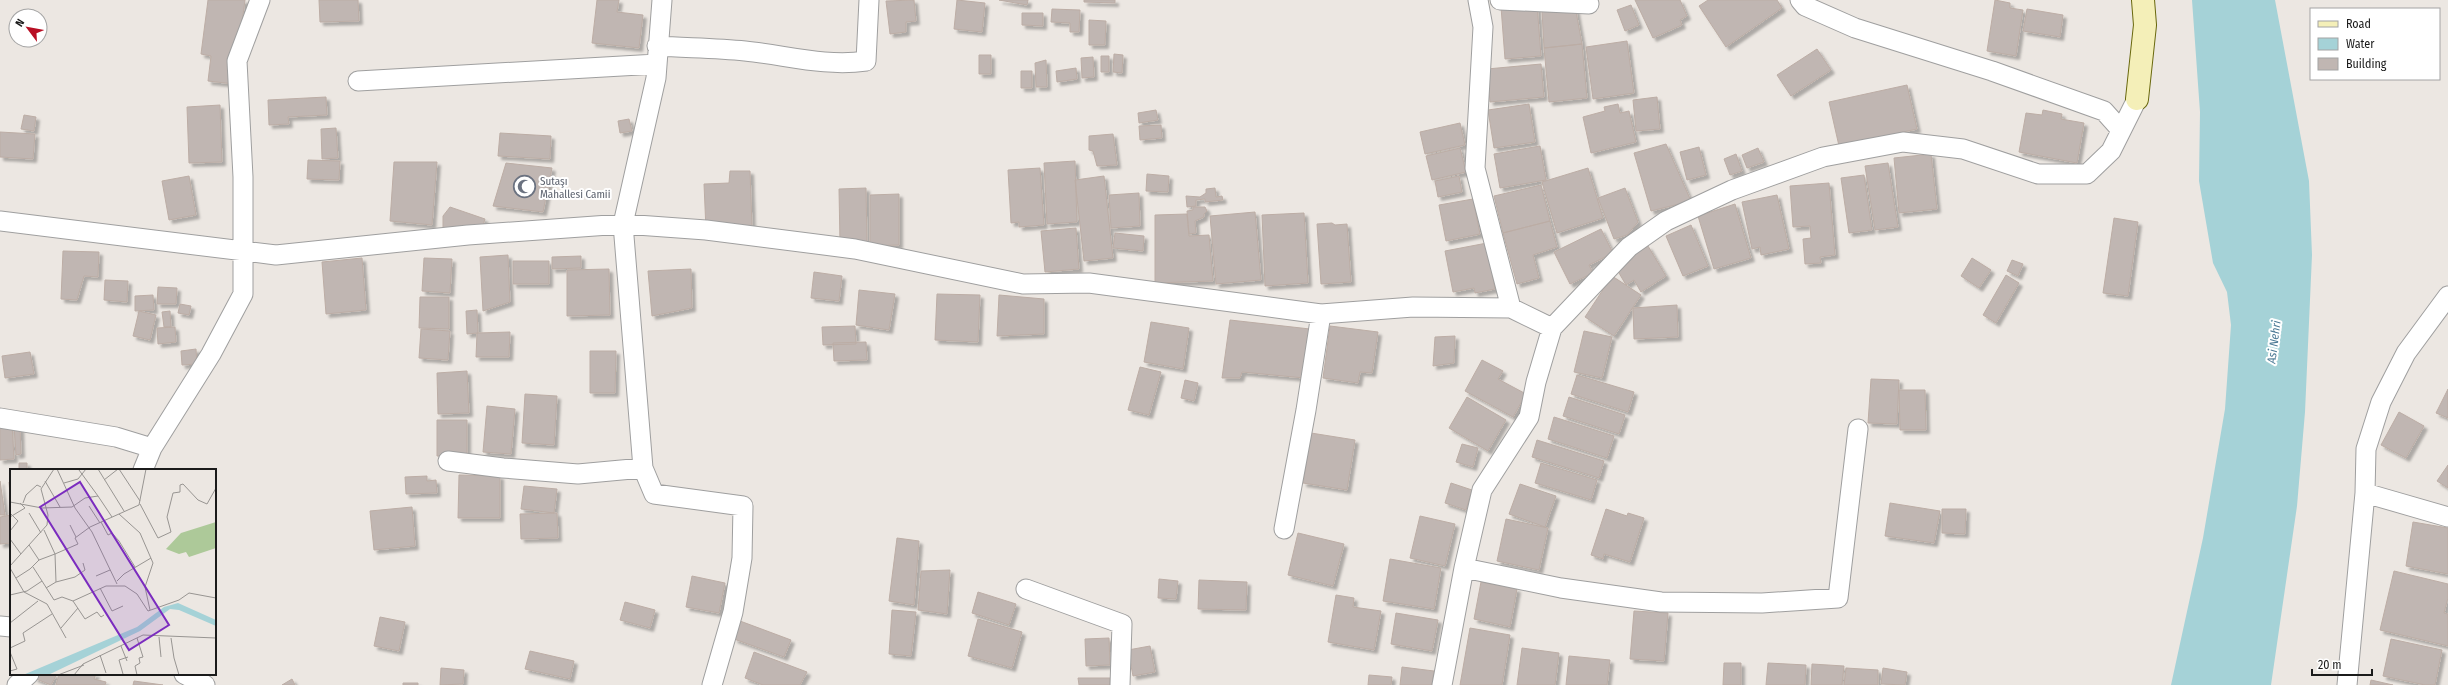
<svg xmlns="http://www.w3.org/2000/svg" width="2448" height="685" viewBox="0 0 2448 685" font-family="'Fira Sans Condensed',sans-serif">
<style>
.water{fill:#a5d2d7}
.building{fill:#c0b6b2;stroke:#bcada5;filter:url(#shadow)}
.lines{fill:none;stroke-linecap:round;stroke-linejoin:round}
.street-casing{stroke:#9f9f9f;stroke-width:21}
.secondary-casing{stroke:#68670c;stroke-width:24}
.street{stroke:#fff;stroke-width:19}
.secondary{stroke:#f4efb8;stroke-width:22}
.labels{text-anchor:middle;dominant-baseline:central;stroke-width:4;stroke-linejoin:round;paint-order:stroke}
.worship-label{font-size:11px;fill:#5b616d;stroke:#fff;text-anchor:start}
.water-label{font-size:12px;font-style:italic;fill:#4a7894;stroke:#fff}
.inset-road{fill:none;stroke:#989592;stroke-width:1}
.view{fill:#7b2cbf;fill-opacity:0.15;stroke:#7b2cbf;stroke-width:2}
.inset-edge{fill:none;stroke:#1b1b1b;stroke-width:2}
</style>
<defs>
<filter id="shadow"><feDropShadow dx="3.5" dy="3.5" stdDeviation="1" flood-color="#0004"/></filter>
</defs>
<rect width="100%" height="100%" fill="#ece7e2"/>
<path class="water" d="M2192 0H2275L2309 181 2312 255 2305 412 2297 506 2271 685H2171L2203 538 2225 409 2231 325 2227 292 2213 263 2199 181 2200 112Z"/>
<path class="building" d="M208 0H245L234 84 208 81 211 56 201 54Z
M319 0H358L359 21 320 22Z
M597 0H619L617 12 643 15 639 48 592 43Z
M914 0 916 21 906 22V32L890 34 886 1Z
M957 0 985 3 982 32 954 29Z
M999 0H1028L1027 5Z
M1084 0H1115V3L1084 2Z
M1635 0H1680L1687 16 1680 20 1682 25 1653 38Z
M1708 0H1777L1782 8 1726 47 1699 6Z
M1995 0 2010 3V8L2023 10 2016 56 1987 51Z
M1537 4 1541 56 1505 59 1501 7Z
M1631 5 1639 25 1625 31 1617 10Z
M1575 6 1582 44 1544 48 1542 11Z
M1052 9 1080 10 1079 32H1070V23L1051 22Z
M2027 9 2063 15 2060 37 2023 31Z
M1022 13H1043V26L1022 25Z
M1089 20 1106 21 1105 45H1089Z
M1627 41 1634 93 1593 99 1586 47Z
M1582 44 1587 98 1549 102 1544 48Z
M1817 49 1831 70 1791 96 1777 75Z
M1114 54 1123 55 1122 73 1113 72Z
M979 55H991V74H979Z
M1101 56H1109V72H1101Z
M1093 57 1094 77 1082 78 1081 58Z
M1046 60 1047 87H1036L1035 63Z
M1541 64 1544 97 1490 102 1487 69Z
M1076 68 1077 79 1057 82 1056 71Z
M1021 71H1032V88H1021Z
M1907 85 1917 129 1839 146 1829 102Z
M326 97 327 115 288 117 289 124 269 125 268 100Z
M1657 97 1660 129 1636 131 1633 100Z
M1529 104 1535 142 1494 148 1488 110Z
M1618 104 1620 113 1629 111 1636 142 1591 153 1583 117 1605 111 1604 107Z
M220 105 222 162 189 163 187 107Z
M1156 110 1158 120 1139 123 1138 113Z
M2043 110 2062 114 2061 119 2084 123 2077 163 2019 152 2026 113 2042 115Z
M24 115 36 117 34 131 21 129Z
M629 119 632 131 620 133 618 121Z
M1460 123 1465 145 1425 154 1420 132Z
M1161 125 1162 138 1140 140 1139 126Z
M336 128 338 158 322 159 321 129Z
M0 132 35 134 33 159 0 157Z
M500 133 551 136 550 159 498 156Z
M1113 134 1117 165 1097 166 1093 151 1089 150V136Z
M1666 144 1691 201 1651 211 1634 153Z
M1540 146 1546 180 1500 188 1494 154Z
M1699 147 1706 175 1687 180 1680 152Z
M1460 148 1466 172 1432 180 1426 156Z
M1758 148 1764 162 1747 168 1742 155Z
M1736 154 1742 171 1730 175 1724 159Z
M1931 154 1937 209 1899 213 1894 158Z
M308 160 340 161 339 180 307 179Z
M1075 161 1077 222 1047 224 1044 163Z
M394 162H437L432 225 390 221Z
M506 163 552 168 543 212 493 206Z
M1888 163 1898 227 1875 230 1865 166Z
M1040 168 1044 225 1019 227V222L1011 223 1008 170Z
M1588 168 1603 218 1557 233 1542 182Z
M730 171H750L752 226 706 230 704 184 729 183Z
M1147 174 1169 176 1168 192 1146 191Z
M1864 175 1872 230 1849 233 1841 178Z
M189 176 196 215 169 220 162 181Z
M1104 176 1113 258 1084 261 1075 180Z
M1459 176 1462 192 1438 197 1435 181Z
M1829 183 1835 255 1820 257 1821 263 1805 264 1803 239 1811 238 1810 226 1793 227 1790 186Z
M1541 185 1550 221 1503 233 1494 196Z
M866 188 867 243 840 244 839 189Z
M1215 188 1216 197 1222 196 1223 200 1205 202V199L1196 200V206L1187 207 1186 196 1200 197 1206 193V189Z
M1625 188 1638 222 1627 235 1614 239 1598 198Z
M1139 193 1140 226 1111 228 1109 195Z
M899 194V245L870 246V195Z
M1777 195 1789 249 1761 255 1760 247 1752 249 1742 202Z
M1473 199 1480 234 1446 241 1439 205Z
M1735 204 1751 258 1714 269 1698 216Z
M450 207 485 219 481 231H443V216Z
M1193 207H1205L1207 211 1204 214V217L1195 221 1196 233 1189 234 1187 211 1193 210Z
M1255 212 1261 280 1216 284 1210 216Z
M1304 213 1308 283 1265 286 1262 215Z
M1187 214 1189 236 1209 235 1213 281 1155 283V215Z
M2114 218 2138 222 2128 296 2103 293Z
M1550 221 1557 247 1533 255 1539 278 1517 284 1503 233Z
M1332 223 1335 225 1347 224 1351 282 1321 284 1317 224Z
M1691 225 1708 266 1683 276 1666 236Z
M1076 228 1079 269 1045 272 1041 231Z
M1601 229 1613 253 1589 265 1593 273 1570 284 1554 252Z
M1115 233 1144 236 1143 251 1113 248Z
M1487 243 1495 289 1475 293 1474 288 1453 292 1445 251Z
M1648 246 1666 276 1641 292 1634 280 1626 285 1615 266Z
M63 251 99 252 98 277 84 276 77 300 61 299Z
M508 255 510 302 483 311 480 257Z
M581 256V268L552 269V257Z
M362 258 366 310 326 314 322 262Z
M424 258 452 259 450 293 422 291Z
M1972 258 1991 270 1979 288 1961 276Z
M2012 260 2023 264 2018 276 2007 271Z
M513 261H549V284H513Z
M609 269 610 315 567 316V270Z
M691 269 692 308 652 316 648 271Z
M814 272 842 276 839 301 811 298Z
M2006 275 2019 283 1996 323 1983 315Z
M1612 276 1641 295 1614 336 1585 317Z
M105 280 128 281 127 302 104 300Z
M158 287 177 288 176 304H157Z
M859 290 895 294 889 330 856 325Z
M937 294 980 295 978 342 935 340Z
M153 295 154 310 135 311V296Z
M999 295 1044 299V334L997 336Z
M420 297H449V329L419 328Z
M180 304 191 306 189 315 178 313Z
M1677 305 1678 337 1634 339 1633 308Z
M477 310 478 333 467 334 466 311Z
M139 311 156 315 150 340 133 336Z
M170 311 171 327H164L162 312Z
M1230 320 1310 329 1304 378 1242 372 1240 378H1222Z
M1151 322 1189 328 1183 369 1144 362Z
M855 326 856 344 823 345 822 327Z
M1330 326 1378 332 1372 373 1360 372 1358 383 1323 378Z
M175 327 176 342 158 344 157 328Z
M421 329 450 331 448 360 419 358Z
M1584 331 1612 337 1602 378 1574 372Z
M510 332 509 357H476L477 333Z
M1455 336 1454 363 1433 366 1435 337Z
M866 342 867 360 834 361 833 343Z
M196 349 197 364 182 365 181 351Z
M590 351H616L615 393H590Z
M30 352 34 374 5 378 2 356Z
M1482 360 1503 371 1498 379 1526 394 1513 417 1465 391Z
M1140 367 1161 372 1149 415 1128 410Z
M467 371 469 413 438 414 437 373Z
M1577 375 1634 392 1628 412 1571 394Z
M1871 379 1899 380 1897 424 1868 423Z
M1185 380 1198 383 1194 401 1181 398Z
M2448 389V418L2436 413Z
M1899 390H1925L1926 430H1900Z
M525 394 557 396 554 445 522 443Z
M1467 397 1506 420 1488 451 1449 428Z
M1569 397 1625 415 1619 434 1563 416Z
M487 406 515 409 511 454 483 452Z
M2399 412 2424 426 2406 458 2381 445Z
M1554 417 1614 436 1607 458 1548 439Z
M437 420H467V456H437Z
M0 423H12L14 459 0 460Z
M14 426H20L21 454 16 455Z
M1311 433 1355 440 1347 490 1303 483Z
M1537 440 1604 461 1599 478 1532 457Z
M1462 444 1478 448 1473 467 1456 462Z
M19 463H27V470H19Z
M1541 463 1597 480 1591 500 1535 483Z
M2448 465V488L2437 481Z
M459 475 500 476V518H458Z
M427 476V481L436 480 437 493 406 494 405 477Z
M0 481 5 515H0Z
M9 482H11V507Z
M1451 483 1472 490 1466 510 1445 503Z
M1520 484 1556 496 1545 527 1509 514Z
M524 486 557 489 554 513 521 509Z
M1890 503 1940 511 1934 543 1885 536Z
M412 507 415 546 374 550 370 511Z
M1606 509 1627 516 1628 513 1644 518 1630 562 1604 554 1603 559 1591 555Z
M1942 509H1966L1965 534 1942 533Z
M557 513 558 538 521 539 520 514Z
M11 515V543L0 544V517Z
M1420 516 1455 524 1445 566 1410 558Z
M1506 519 1548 528 1539 570 1497 561Z
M2413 522 2448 528V574L2406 566Z
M1298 533 1344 544 1333 586 1288 575Z
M897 538 919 541 914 605 889 601Z
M1390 559 1441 568 1434 609 1383 601Z
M950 570 947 614 918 610 921 571Z
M2394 571 2448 584V598L2444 613 2448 614V646L2380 630Z
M692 576 725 583 719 613 686 607Z
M1159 579 1178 581 1176 599 1158 598Z
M1199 580 1247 582 1246 610 1198 609Z
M1481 582 1517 589 1510 627 1474 619Z
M978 592 1016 604 1009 625 972 613Z
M1336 595 1354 598 1353 607 1381 611 1374 650 1328 642Z
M625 602 655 610 650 628 620 620Z
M892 610 916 612 911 656 889 654Z
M1634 611 1668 613 1664 661 1630 659Z
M1396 613 1438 620 1432 651 1391 644Z
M380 617 405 622 399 651 374 646Z
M978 619 1022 632 1012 668 968 656Z
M740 621 791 640 784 657 734 639Z
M1470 628 1510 635 1502 685H1460Z
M1109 638 1110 665 1086 666 1085 639Z
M2391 639 2442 650 2435 685H2425L2383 676Z
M1150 646 1155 672 1133 676 1128 650Z
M1522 648 1559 653 1555 685H1517Z
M530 651 574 661 570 679 525 669Z
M754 652 807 672 800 685H763L745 678Z
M1569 656 1610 660 1607 685H1566Z
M1724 663H1741V685H1723Z
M1768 663 1806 665 1805 685H1766Z
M1812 664 1844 666 1842 685H1811Z
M1402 667 1434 671 1432 685H1400Z
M441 668 464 670 463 684 440 685Z
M1846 668 1878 670V685H1844Z
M1883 668 1907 672 1905 685 1881 684Z
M36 674H57L51 685 34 678Z
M59 674H96L94 679 106 682 105 685H56Z
M1369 675 1392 677 1391 685H1368Z
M1078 678H1110V685H1079Z
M292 679 295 685H282Z
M2371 680 2393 685H2370Z
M134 681 163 685H133Z
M403 683H418V685H403Z"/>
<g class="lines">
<defs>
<path id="street" d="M662 0 656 78 623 224 643 468 654 494 743 506 742 558 733 612 712 685
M1478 0 1483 27 1475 168 1511 308
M1500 0 1589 4
M1800 0 1805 6 1855 28 1992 71 2104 111 2121 130
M657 46C687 48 716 48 745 51 786 55 825 67 866 61L869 0
M358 81 657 64
M0 221 276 255 468 235 623 224 706 230 855 249 1023 284 1089 283 1321 314 1413 307 1511 308 1552 328
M0 418 116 437 152 448
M448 461 503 468 578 474 643 468
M143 470 152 448 211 354 243 294V177L237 61 260 0
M2365 493 2448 517
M1284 529 1306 410 1321 314
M1464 568 1561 588 1661 602 1762 603 1838 598 1858 429
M1026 589 1122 624 1120 685
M0 626 11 627
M184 674 205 685
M17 685 29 674
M1442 685 1464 568 1482 490 1529 417 1536 382 1552 328 1629 247 1666 221 1732 190 1823 157 1903 142 1963 149 2038 174H2087L2111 151 2137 99
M2347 685 2365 493 2366 449 2381 402 2406 353 2448 296"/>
<path id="secondary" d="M2137 99 2145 25 2143 0"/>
</defs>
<use href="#street" class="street-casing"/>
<use href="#secondary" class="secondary-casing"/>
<use href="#street" class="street"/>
<use href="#secondary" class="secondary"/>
</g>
<defs>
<symbol id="mosque-ring" viewBox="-11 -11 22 22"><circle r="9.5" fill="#fff" stroke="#6b7280" stroke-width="1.5"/><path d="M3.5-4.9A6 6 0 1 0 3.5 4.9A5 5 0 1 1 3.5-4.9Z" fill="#6b7280"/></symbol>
</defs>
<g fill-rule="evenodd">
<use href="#mosque-ring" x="512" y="174" width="25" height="25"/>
</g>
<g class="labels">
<g class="worship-label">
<text x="540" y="181">Sutaşı<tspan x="540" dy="13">Mahallesi Camii</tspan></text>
</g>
<g class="water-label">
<text transform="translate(2274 342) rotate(-83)">Asi Nehri</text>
</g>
</g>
<g transform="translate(10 469)">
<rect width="206" height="206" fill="#ece7e2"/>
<path d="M206 53V79L179 88 176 83 169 85 156 80 171 64Z" fill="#adc999"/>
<path d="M168 134 206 151V157L169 141 160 140 130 162 38 206H13L127 158 154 138Z" fill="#a5d2d7"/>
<path class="inset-road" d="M47 0 65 39 82 63 107 115M88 0 114 42M109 0 130 32M69 1 88 27M94 11 108 0M35 12 50 38M54 14 68 10 76 0M0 33 32 39 62 38 75 29 88 27 102 48M13 34 16 26 27 16 31 18M130 35 148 69 161 63 157 48 163 24 170 23V16L173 15 188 31 197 35 206 19M79 37 90 54M0 44 8 52 0 62M19 44 31 64M109 45 130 64 143 94 135 118 140 141M0 48 15 39 10 34M91 53 98 66 102 64 109 72 125 98M60 56 66 68M0 70 11 85M19 76 29 91M0 97 37 56 38 46 31 20 44 0M23 98 32 112M0 99 14 123 37 135 56 169M86 107 100 101M6 109 20 100 29 91 45 85 34 61M107 112 114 105 141 89M46 113 65 108 75 101 73 94M36 119 46 113 45 85 68 75 65 69 80 58 129 36 136 0M90 119 102 142 113 137M0 126 17 122 32 112 44 131 52 128 63 132 96 117H115L127 125 138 142 169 131 179 124 206 129M63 132 75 150 87 143 91 148 94 146M0 154 28 132M51 159 68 139M149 168 151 188M161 169 164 189 169 206M111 177 117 192M0 179 15 172 13 164 42 145M0 183 7 200 0 202M90 186 96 204M113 205 109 191 118 188M48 206 74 196M64 206 73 195 133 166 206 169M127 206 125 197 130 194 129 189 133 188 127 169"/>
<path class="view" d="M70 13 159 156 119 181 30 38Z"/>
<rect width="206" height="206" class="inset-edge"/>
</g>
<rect x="2310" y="8" width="130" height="72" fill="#ffffff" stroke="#a4a4a4"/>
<rect x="2318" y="21" width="20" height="6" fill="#f4efb8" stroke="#a4a4a4"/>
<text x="2346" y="28" font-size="12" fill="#1b1b1b">Road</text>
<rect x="2318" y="38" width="20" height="12" fill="#a5d2d7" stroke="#a4a4a4"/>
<text x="2346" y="48" font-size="12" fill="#1b1b1b">Water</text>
<rect x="2318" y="58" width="20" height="12" fill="#c0b6b2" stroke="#a4a4a4"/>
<text x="2346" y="68" font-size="12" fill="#1b1b1b">Building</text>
<g transform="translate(28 28) rotate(302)"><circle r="19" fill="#ffffff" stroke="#a4a4a4"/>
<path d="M0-3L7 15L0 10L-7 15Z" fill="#b80f24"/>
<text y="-6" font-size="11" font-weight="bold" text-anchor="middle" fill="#1b1b1b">N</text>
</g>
<path d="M2312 669v6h60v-6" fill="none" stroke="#1b1b1b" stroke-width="2"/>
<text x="2318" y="669" font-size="12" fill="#1b1b1b" stroke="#ffffff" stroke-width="3" paint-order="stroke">20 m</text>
</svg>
